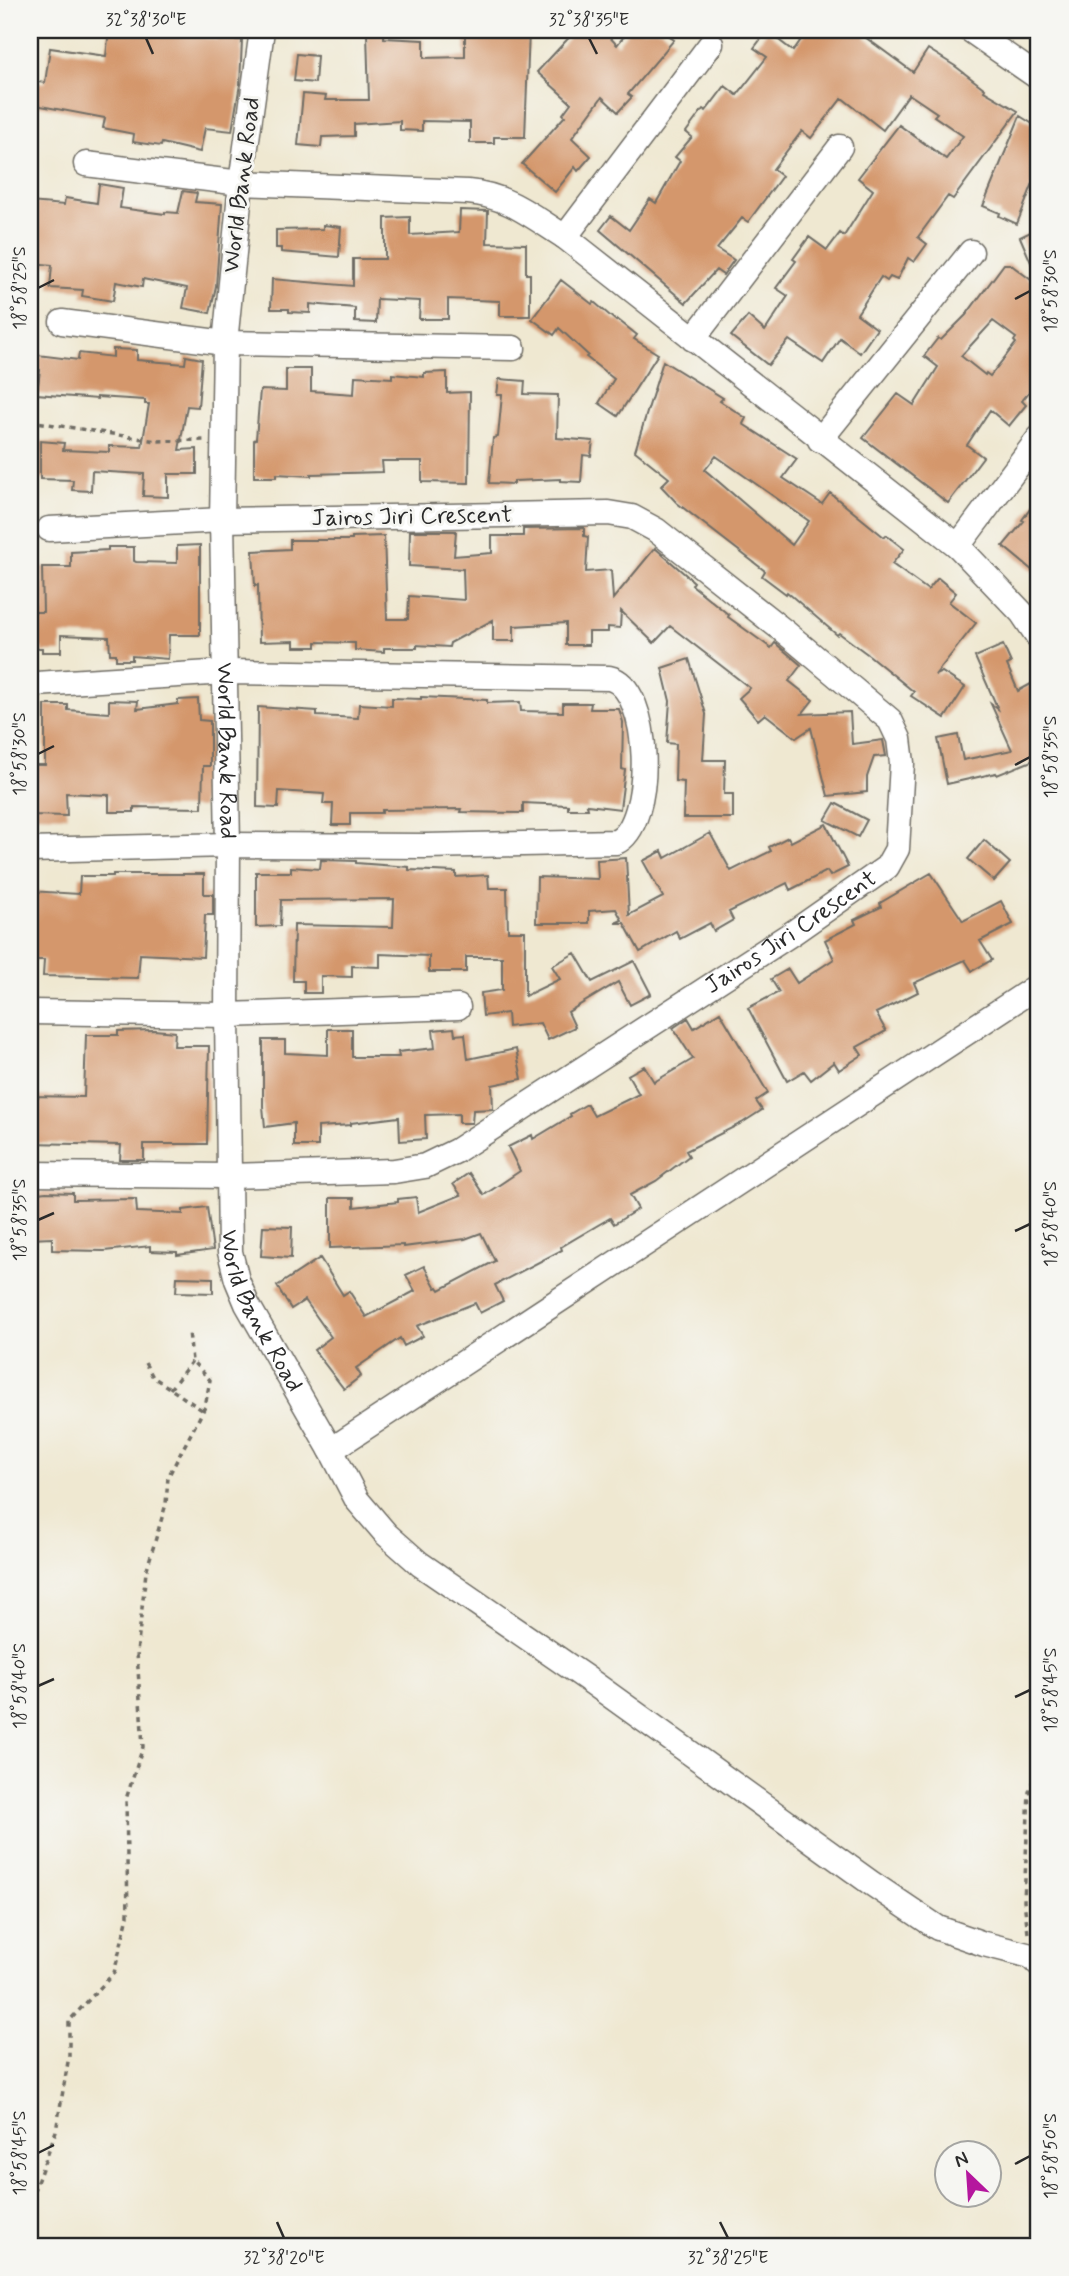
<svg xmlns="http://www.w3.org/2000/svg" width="1069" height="2276" viewBox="0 0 1069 2276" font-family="Mynerve,sans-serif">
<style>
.building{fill:#d4976c;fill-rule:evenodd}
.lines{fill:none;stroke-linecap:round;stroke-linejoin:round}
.minor-casing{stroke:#706d65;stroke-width:27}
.path{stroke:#706d65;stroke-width:3.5;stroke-dasharray:5 5;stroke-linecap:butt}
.minor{stroke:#fff;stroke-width:24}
.ticks{fill:none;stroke:#2b2b2b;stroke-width:2.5}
.labels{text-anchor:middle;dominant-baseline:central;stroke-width:6;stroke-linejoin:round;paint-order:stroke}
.street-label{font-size:24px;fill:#2b2b2b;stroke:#f6f6f2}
.neatline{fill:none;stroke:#2b2b2b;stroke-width:2.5}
.ticks-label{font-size:18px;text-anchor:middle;fill:#2b2b2b}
</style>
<rect width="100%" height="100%" fill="#f6f6f2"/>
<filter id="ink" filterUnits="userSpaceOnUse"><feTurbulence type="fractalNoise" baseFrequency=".0143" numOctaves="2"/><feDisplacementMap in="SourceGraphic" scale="14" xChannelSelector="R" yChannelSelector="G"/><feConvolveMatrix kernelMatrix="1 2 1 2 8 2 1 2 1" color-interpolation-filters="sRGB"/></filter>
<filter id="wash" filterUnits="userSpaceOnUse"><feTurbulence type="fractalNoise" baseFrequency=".00686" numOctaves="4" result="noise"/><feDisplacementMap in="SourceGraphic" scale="28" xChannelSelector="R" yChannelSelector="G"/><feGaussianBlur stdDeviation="1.57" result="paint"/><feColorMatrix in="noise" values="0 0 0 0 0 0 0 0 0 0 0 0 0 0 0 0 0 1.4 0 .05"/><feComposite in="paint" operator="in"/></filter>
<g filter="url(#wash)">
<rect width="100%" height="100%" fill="#efe8d1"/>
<g id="blocks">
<path class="building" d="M507 30H529L525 137H494V143H470V122L422 121V131L400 130V121L354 124V136L322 137 321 147 298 145 303 94 326 96 325 100H369L367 33 384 32V38L424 40V58L465 57V33H507Z
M576 30H603L617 45 629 30H661L674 40 628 94 632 97 618 112 602 97 572 138 591 156 578 171 575 167 555 192 522 164 565 116 563 114 571 103 537 72Z
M808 30H871L865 37 913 72 928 49 955 66 985 89 984 91 1018 111 953 199 948 196 918 237 927 244 914 262 908 258 897 280 890 277 887 281 881 277 857 314 877 329 860 353 840 338 823 363 789 340 768 365 731 336 748 316 765 331 788 296 776 288 796 261 793 259 809 237 827 250 840 233 844 236 873 190 858 178 899 125 946 159 963 136 934 116 937 113 909 94 883 130 842 98 811 138 802 131 773 169 782 176 748 222 742 218 717 249 734 260 723 275 716 270 686 303 600 230 611 216 629 230 650 199 656 203 680 161 675 157 692 137 686 132 703 109 706 111 725 86 737 95 767 57 754 48 767 31 793 51Z
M109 31 149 35V31L184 34 217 40V38L242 40 240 84 232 131 205 128 200 152 162 143 161 146 133 142 134 134 103 128 105 118 30 104V81L45 83 50 48 106 56Z
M297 54 317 56 315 83 294 81Z
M1020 116 1039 128V180L1035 178 1017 224 999 216 1000 213 983 206Z
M99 184 123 188 120 208 165 214V212L178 213 183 191 197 193 195 202 222 204 216 286 210 313 183 308 187 288 143 279 142 287 116 282 113 301 82 296 83 290 50 288 52 265 30 263V202L64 205 65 198 97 203Z
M460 210 488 211 487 243 526 244V274H530V316H500V301L448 299V319H419L420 301 377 299 376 323 355 322V308L310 304V313L289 312V309H271L272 279 353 286V259H385V218L410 217V235L459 232Z
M323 225 341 227 339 257 281 252V248H276V230L323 229Z
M1039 228V281L1020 237Z
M1004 264H1010L1039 286V379L1022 401 1026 405 1009 426 990 410 967 445 983 457 948 503 863 438 898 394 914 405 938 367 924 356 938 338 941 340 966 315ZM993 321 1016 338 1014 341 1016 343 990 376 986 373 985 375 961 356Z
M561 280 592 304 594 302 616 321 617 319 637 335 634 339 658 354 618 416 599 403 614 379 586 357 588 355 559 328 554 335 532 319Z
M113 349 137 350V360L185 364 186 356 202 359 198 407 187 406 179 450 197 449V474H168V497L143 496 144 474 92 471 91 491 72 490 73 480 40 479V441L64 443 63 450 109 452V446L142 447 149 404H145V400L97 397V399L37 394 40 370 36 369 38 355 78 360 79 353 113 357Z
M663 361 723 398 720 401 746 418 743 424 797 459 783 478 822 504 830 493 884 537 886 535 904 549 892 564 928 590 938 578 956 593 949 602 976 623 935 675 942 672 965 687 945 718 911 696 914 692 870 656 839 633 837 635 787 592 786 594 762 576 765 571 677 503 661 486 669 478 635 451ZM716 456 809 521 792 545 705 470Z
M286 369H311V391L354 394 355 376 392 378V374L424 377V373L447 372V393L470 392 469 483 422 482V461H382L383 472 311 474V476L277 474V477H254V440L256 439 260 390 286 391Z
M499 379 525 381 524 394 558 395 557 438 593 441 591 456 583 455 581 482 561 481V479L514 481V484L489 483 493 438 498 437 502 395H497Z
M1039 497V576L1003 546 1024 521 1022 520Z
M584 528V536L588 537 586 572 611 570 613 599 655 548 694 582 692 585 729 615 728 617 771 648 775 643 801 665 789 681 813 700 802 714 850 712 852 744 883 740 886 756 874 757 867 777V792L828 796 811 728 796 738 765 714 758 720 739 698 750 688 670 626 654 643 621 611 620 628 608 627V632H589V645H566V623L514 626V641H493V620L450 643 449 647 417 645V648H384V652L355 650V643L316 642V647H294V641L259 642 258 585 255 586 253 551 290 549V540H352V537L384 536 387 619H408L409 596 464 600 463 569 409 566 410 531H456L454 556 492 553V536H523V529Z
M200 545V635H169L168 659 132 656V660H116V654H110L109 637 61 635V652H42V648H30V612H43L42 567H71V552L108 550V547H134V561L136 562 177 563V546Z
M1003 645 1011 663 1007 665 1018 691 1031 684 1039 701V758L997 775 996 773 947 784 938 739 958 735 963 760 1012 750 991 704 998 709 975 657Z
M689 659 706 714 703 760H725L724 794H733V818H683L684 782 675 781 676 744 667 743 670 701 662 668Z
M421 697 487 700V703L520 702 521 711 563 712V703H591L590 709H619L623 722 622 769 625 770 620 809 587 805 588 809H568V805L523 803V813L460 812 461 809 382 810V813H350V825H332L333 804H323L324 794 279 791 278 808 257 807 258 707 317 711V716L358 718 359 704 392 706V698L421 699Z
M198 699 199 720 210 721V766H203L202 808 134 807V812H109V795L66 793 67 816 30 815V765H45V705H68V710L109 713V700L138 701 137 709 178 704V700Z
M835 803 867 820 858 837 825 820Z
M826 824 848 867 830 876 827 871 790 890 787 883 729 912 733 920 714 931 710 923 680 939 676 931 640 952 624 923H615L622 920 616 909 589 911V923H536L537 877 598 879 597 860 626 858 629 915 663 897 643 861 662 851 665 858 710 833 731 871 771 851 769 847 788 837 791 842Z
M984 840 1010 863 994 881 968 859Z
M321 860 356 861V863L409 867V870L456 872V877L488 875 489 888H507L508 931H525V996L560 979 552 966 575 953 592 982 634 961 651 994 630 1005 618 982 568 1012 575 1027 548 1040 540 1023 508 1027 507 1013 483 1016 481 993 502 990V957H466V972H429V956L380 954V967L352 966V977L321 976V993H304V981H293L294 925 393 927 394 899 281 900 280 926 256 927V872H291V867L320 869Z
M931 873 963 921 1001 901 1013 924 980 941 992 960 972 971 965 960 914 983 918 992 876 1013 886 1031 857 1047 862 1055 839 1070 834 1062 811 1080 804 1071 787 1081 748 1008 779 992 771 979 788 969 797 983 834 959 825 940 856 924 854 920 881 907 880 903Z
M113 874H204V894H213V915H205L203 957 140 954 138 978 43 976 44 960H30V891L79 894 80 876H113Z
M720 1012 768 1093 756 1101 762 1110 742 1123 686 1151 689 1156 656 1181 630 1195 638 1209 614 1224 610 1218 561 1247 562 1250 495 1285 503 1301 480 1313 475 1303 417 1326 423 1336 404 1346 400 1338 356 1368 361 1376 344 1389 314 1350 331 1337 305 1300 291 1309 277 1286 320 1258 343 1295 349 1291 366 1317 415 1291 406 1275 424 1266 436 1288 438 1287 440 1290 495 1261 481 1233 465 1239 403 1247V1245L330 1248V1198H354V1207L398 1202V1199L416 1197 418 1212 461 1195 453 1184 469 1173 484 1195 520 1171 508 1147 532 1135 533 1139 571 1116 570 1114 587 1104 594 1116 639 1094 628 1075 644 1066 654 1082 693 1059 673 1028 688 1018 694 1028Z
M454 1028 455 1035 465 1034 468 1059 516 1049 522 1079 492 1085 493 1109 473 1110 472 1123H459V1114L425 1115 426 1139 400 1141 399 1117 351 1123V1125L318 1127V1146H294V1123L265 1127 263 1106V1040H285V1053L328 1055V1029H352V1057H399L398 1052 435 1048 433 1030Z
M154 1030 175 1032 174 1046H209L207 1144H144V1160H120L121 1145 30 1143V1096L84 1097 86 1035H118V1031Z
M46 1192 73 1193V1200L136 1199 137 1212 183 1214V1210L207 1207 213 1250 177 1255V1252L150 1251V1246L104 1251 52 1250V1238L30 1239V1194Z
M263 1226 292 1227 291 1258 261 1256Z
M177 1277 213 1278V1293L176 1292Z"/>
</g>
</g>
<g filter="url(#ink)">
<use href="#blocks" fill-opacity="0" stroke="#706d65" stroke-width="2"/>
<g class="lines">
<defs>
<g id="minor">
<path id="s1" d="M262 30 241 183 225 343 222 520 228 845 227 1015 230 1252 237 1280 247 1304 331 1450 357 1500 386 1534 420 1564 586 1678 871 1883 938 1928 984 1944 1031 1956 1039 1964"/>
<path d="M970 30 1039 78"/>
<path d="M86 164 241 183 468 192C507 195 533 217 565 237L958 546 1039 438"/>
<path d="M565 237 711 44"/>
<path d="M62 322 225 343 513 348"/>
<path d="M693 339 840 147"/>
<path d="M820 440 971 252"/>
<path d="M958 546 1022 613 1039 638"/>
<path d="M30 850 228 845 426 846 616 842C655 825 653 687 609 678L226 672 36 684"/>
<path d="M30 1012 227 1015 458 1007"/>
<path id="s2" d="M30 1174 228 1176 394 1171 425 1166 456 1151 794 932 887 867 897 849 902 763 899 739 890 720 785 632 656 530 632 517 608 513 222 520 49 529"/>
<path d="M331 1450 1039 985"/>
</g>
</defs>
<use href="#minor" class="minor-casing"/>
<path class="path" d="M30 421 156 441 205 440
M145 1363 153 1377 202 1410
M170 1389 192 1361
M1039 1429 1033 1513 1039 1564
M1028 1933 1024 1901 1029 1792 1039 1764
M30 2201 56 2131 69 2056V2021L114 1973 128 1916 126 1799 143 1747 137 1653 146 1572 166 1504 168 1477 205 1407 210 1380 192 1361 189 1331"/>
<use href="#minor" class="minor"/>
</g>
</g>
<path class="ticks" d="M146 38 153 54M589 38 597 54M38 288 54 280M1015 299 1030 291M38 754 54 746M1015 765 1030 757M38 1220 54 1213M1015 1231 1030 1224M38 1686 54 1679M1015 1697 1030 1690M38 2153 54 2145M1015 2164 1030 2156M277 2222 284 2238M720 2222 728 2238"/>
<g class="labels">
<g class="street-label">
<text transform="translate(242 185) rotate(-83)">World Bank Road</text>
<text transform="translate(412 517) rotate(-1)">Jairos Jiri Crescent</text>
<text stroke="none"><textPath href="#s1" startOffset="723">World Bank Road</textPath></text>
<text stroke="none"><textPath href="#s2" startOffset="830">Jairos Jiri Crescent</textPath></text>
<text stroke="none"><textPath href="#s1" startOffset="1290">World Bank Road</textPath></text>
</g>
</g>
<rect width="1069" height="2276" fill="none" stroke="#f6f6f2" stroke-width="77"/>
<g transform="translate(968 2174) rotate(335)"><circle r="33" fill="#f6f6f2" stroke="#a5a5a2" stroke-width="2"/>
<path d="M0-5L12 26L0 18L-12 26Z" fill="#b5179e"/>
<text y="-10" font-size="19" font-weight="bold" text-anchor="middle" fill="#2b2b2b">N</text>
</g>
<rect x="38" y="38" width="992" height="2200" class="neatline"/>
<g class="ticks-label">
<text x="146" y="25">32°38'30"E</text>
<text x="589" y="25">32°38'35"E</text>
<text transform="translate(19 288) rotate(-90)" y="6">18°58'25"S</text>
<text transform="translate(1050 291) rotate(-90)" y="6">18°58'30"S</text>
<text transform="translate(19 754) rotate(-90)" y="6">18°58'30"S</text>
<text transform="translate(1050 757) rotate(-90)" y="6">18°58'35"S</text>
<text transform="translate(19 1220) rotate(-90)" y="6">18°58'35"S</text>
<text transform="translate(1050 1224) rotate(-90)" y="6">18°58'40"S</text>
<text transform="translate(19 1686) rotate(-90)" y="6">18°58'40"S</text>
<text transform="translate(1050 1690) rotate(-90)" y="6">18°58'45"S</text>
<text transform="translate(19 2153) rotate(-90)" y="6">18°58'45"S</text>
<text transform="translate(1050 2156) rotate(-90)" y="6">18°58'50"S</text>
<text x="284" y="2263">32°38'20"E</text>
<text x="728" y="2263">32°38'25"E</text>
</g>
</svg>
